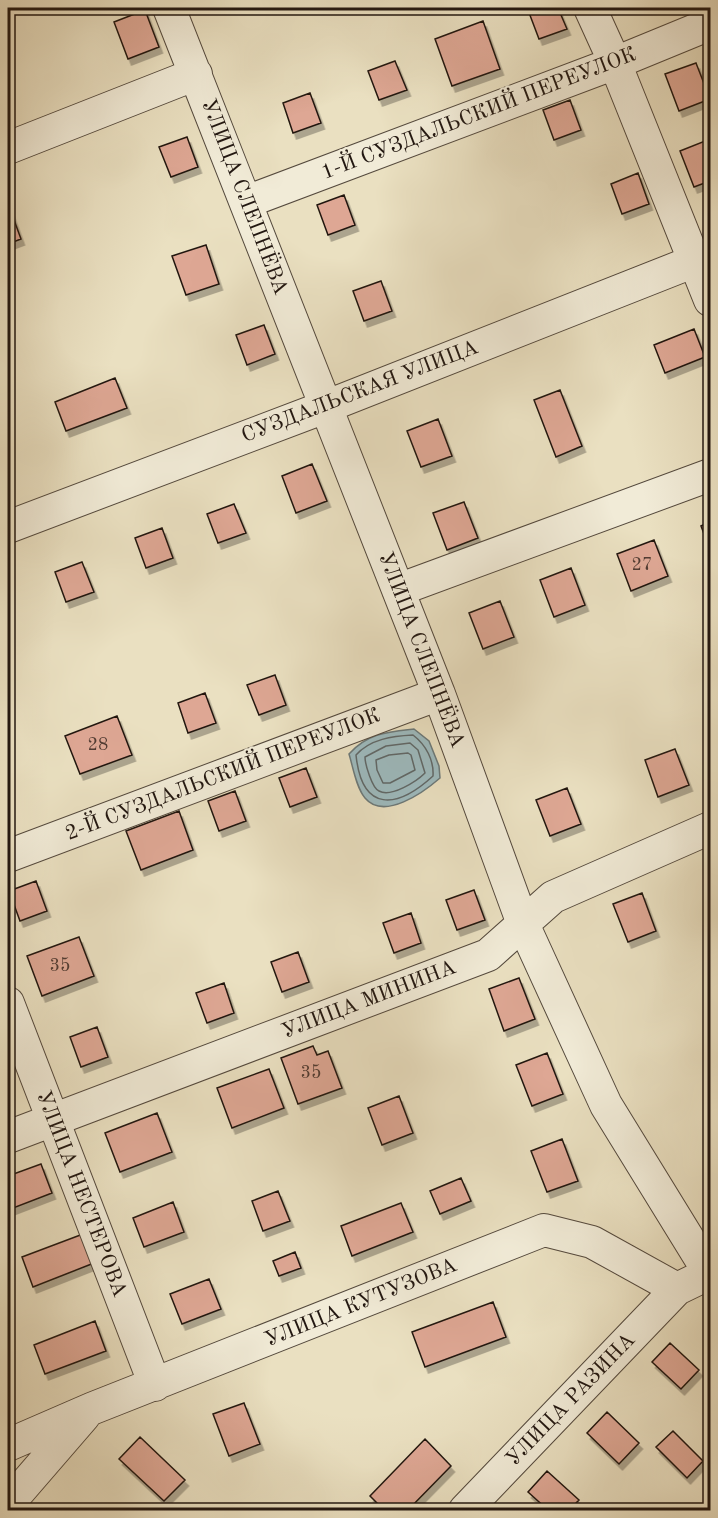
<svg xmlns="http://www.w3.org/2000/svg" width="718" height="1518" viewBox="0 0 718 1518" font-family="'Old Standard TT',serif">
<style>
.water{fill:#9dbabe;stroke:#6c7979;stroke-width:1.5}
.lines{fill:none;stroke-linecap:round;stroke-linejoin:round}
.shore{stroke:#606868;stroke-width:1.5}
.building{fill:#dea794;stroke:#221711;stroke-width:1.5;filter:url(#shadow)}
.minor-casing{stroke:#54493d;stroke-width:34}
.minor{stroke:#f1ebd7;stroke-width:32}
.labels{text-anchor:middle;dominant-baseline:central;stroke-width:4.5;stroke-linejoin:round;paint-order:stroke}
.number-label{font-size:18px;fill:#513b32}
.street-label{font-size:21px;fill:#221711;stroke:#f1ebd7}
</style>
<defs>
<filter id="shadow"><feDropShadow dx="3.5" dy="6" stdDeviation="0" flood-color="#0004"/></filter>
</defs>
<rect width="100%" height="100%" fill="#eae0c1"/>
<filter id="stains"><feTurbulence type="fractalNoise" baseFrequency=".00333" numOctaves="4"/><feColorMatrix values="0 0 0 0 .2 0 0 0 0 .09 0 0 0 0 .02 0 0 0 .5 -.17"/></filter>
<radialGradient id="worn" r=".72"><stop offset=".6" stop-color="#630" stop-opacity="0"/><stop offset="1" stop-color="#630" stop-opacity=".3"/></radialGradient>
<path class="water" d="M414 729 429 741 439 766 440 778C424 792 384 821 365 798 356 787 353 767 349 754 368 733 387 732 414 729Z"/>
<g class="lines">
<path class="shore" d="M413 735C426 745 434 760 433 776 397 809 362 813 356 755 370 739 393 736 413 735Z
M410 743 418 750 425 773C417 781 391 798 379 791 372 788 365 764 365 757L386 746Z
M408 753 411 755 415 770 390 783H383L377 770 376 760 389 755Z"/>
</g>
<path class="building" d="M534 8H558L567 29 539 39 528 10Z
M145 10 159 47 128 59 114 22Z
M483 21 500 69 452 86 435 39Z
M395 61 407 90 379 100 368 71Z
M696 63 710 99 679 111 665 74Z
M310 93 321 123 293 133 283 103Z
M570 100 581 130 554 140 543 110Z
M187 137 198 167 171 177 159 147Z
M710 139V181L694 187 680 151Z
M638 173 649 204 622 214 611 184Z
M344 195 355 225 328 235 317 205Z
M10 209 21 239 8 244V210Z
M206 245 219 284 186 295 172 256Z
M381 281 392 311 364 321 353 291Z
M264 325 275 354 247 365 236 335Z
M694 329 705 357 665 373 654 345Z
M115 378 127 408 66 431 55 402Z
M560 390 582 446 556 457 534 400Z
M438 419 452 456 421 467 407 431Z
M312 464 327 501 296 513 282 476Z
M464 502 478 538 447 550 433 513Z
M234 504 246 533 218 543 207 514Z
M710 522V550L701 526Z
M162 528 173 558 146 568 135 538Z
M654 540 668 576 631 591 617 554Z
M82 562 94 592 66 602 55 572Z
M571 568 585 605 554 617 540 580Z
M500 601 514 637 483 649 469 613Z
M275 675 286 705 259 715 247 685Z
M205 693 216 723 188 733 178 703Z
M117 716 132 755 80 774 65 736Z
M675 749 689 785 658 797 645 760Z
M306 768 317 797 290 807 279 778Z
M567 788 581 824 550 836 536 800Z
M235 791 246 821 219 831 208 801Z
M179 811 193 850 141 870 126 831Z
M36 881 47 911 20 921 9 891Z
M474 890 485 920 457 930 446 900Z
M642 893 656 931 628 942 613 904Z
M411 913 421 943 394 953 383 923Z
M79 937 94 976 42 996 27 956Z
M298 952 309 982 282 992 271 962Z
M519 978 535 1019 504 1031 489 989Z
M224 983 234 1013 207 1023 196 993Z
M97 1027 108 1057 81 1067 70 1037Z
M313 1046 317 1055 328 1051 342 1088 298 1104 281 1058Z
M547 1053 563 1094 532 1106 516 1065Z
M269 1069 284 1108 232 1128 217 1088Z
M399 1096 413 1133 382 1145 368 1108Z
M157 1113 172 1152 120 1172 105 1133Z
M562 1139 578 1181 547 1192 531 1151Z
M41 1164 52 1193 8 1210V1176Z
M461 1178 471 1201 440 1214 430 1191Z
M278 1191 290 1221 263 1231 252 1201Z
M173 1202 184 1232 144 1247 133 1218Z
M401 1203 413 1232 352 1256 341 1226Z
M83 1234 94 1263 33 1287 22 1257Z
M295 1252 301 1268 279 1276 273 1261Z
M209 1279 221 1309 182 1324 170 1294Z
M493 1302 506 1337 425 1367 412 1332Z
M95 1321 106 1351 45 1374 34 1345Z
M670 1343 699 1370 681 1389 652 1362Z
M244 1403 260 1444 229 1456 213 1414Z
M607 1412 639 1443 619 1464 587 1433Z
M673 1431 703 1461 687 1478 656 1447Z
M140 1437 185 1480 164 1501 119 1459Z
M425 1439 451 1466 408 1510H384L370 1496Z
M547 1471 579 1500 569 1510H548L528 1492Z"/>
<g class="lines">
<defs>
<path id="minor" d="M169 8 439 694 523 924 606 1105 710 1274
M590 8 615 63 710 300
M8 148 196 74
M246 202 615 63 710 24
M8 527 325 407 710 255
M398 590 710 475
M8 856 439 694
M8 1003 155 1385
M8 1137 488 955 553 897 710 828
M8 1445 91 1409 544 1230 592 1242 677 1289 710 1273
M8 1504 84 1416
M465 1510 677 1289"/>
</defs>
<use href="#minor" class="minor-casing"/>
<use href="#minor" class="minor"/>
</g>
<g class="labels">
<g class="number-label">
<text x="642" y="565">27</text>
<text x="98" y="745">28</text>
<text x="60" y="966">35</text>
<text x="311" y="1073">35</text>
</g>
<g class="street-label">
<text transform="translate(479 114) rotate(-21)">1-Й СУЗДАЛЬСКИЙ ПЕРЕУЛОК</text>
<text transform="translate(244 197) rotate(69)">УЛИЦА СЛЕПНЁВА</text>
<text transform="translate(360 392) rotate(-21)">СУЗДАЛЬСКАЯ УЛИЦА</text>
<text transform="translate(421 650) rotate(69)">УЛИЦА СЛЕПНЁВА</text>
<text transform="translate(223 775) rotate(-21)">2-Й СУЗДАЛЬСКИЙ ПЕРЕУЛОК</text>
<text transform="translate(369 1000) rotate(-21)">УЛИЦА МИНИНА</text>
<text transform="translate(81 1194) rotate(69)">УЛИЦА НЕСТЕРОВА</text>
<text transform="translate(361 1303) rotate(-22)">УЛИЦА КУТУЗОВА</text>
<text transform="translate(571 1400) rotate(-46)">УЛИЦА РАЗИНА</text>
</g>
</g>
<rect width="718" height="1518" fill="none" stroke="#eae0c1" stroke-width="30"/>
<rect x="9" y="9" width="700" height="1500" fill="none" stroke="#221711" stroke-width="3"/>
<rect x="15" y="15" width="688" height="1488" fill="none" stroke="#221711" stroke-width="1.5"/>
<rect width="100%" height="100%" filter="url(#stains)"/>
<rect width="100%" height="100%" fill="url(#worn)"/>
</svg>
